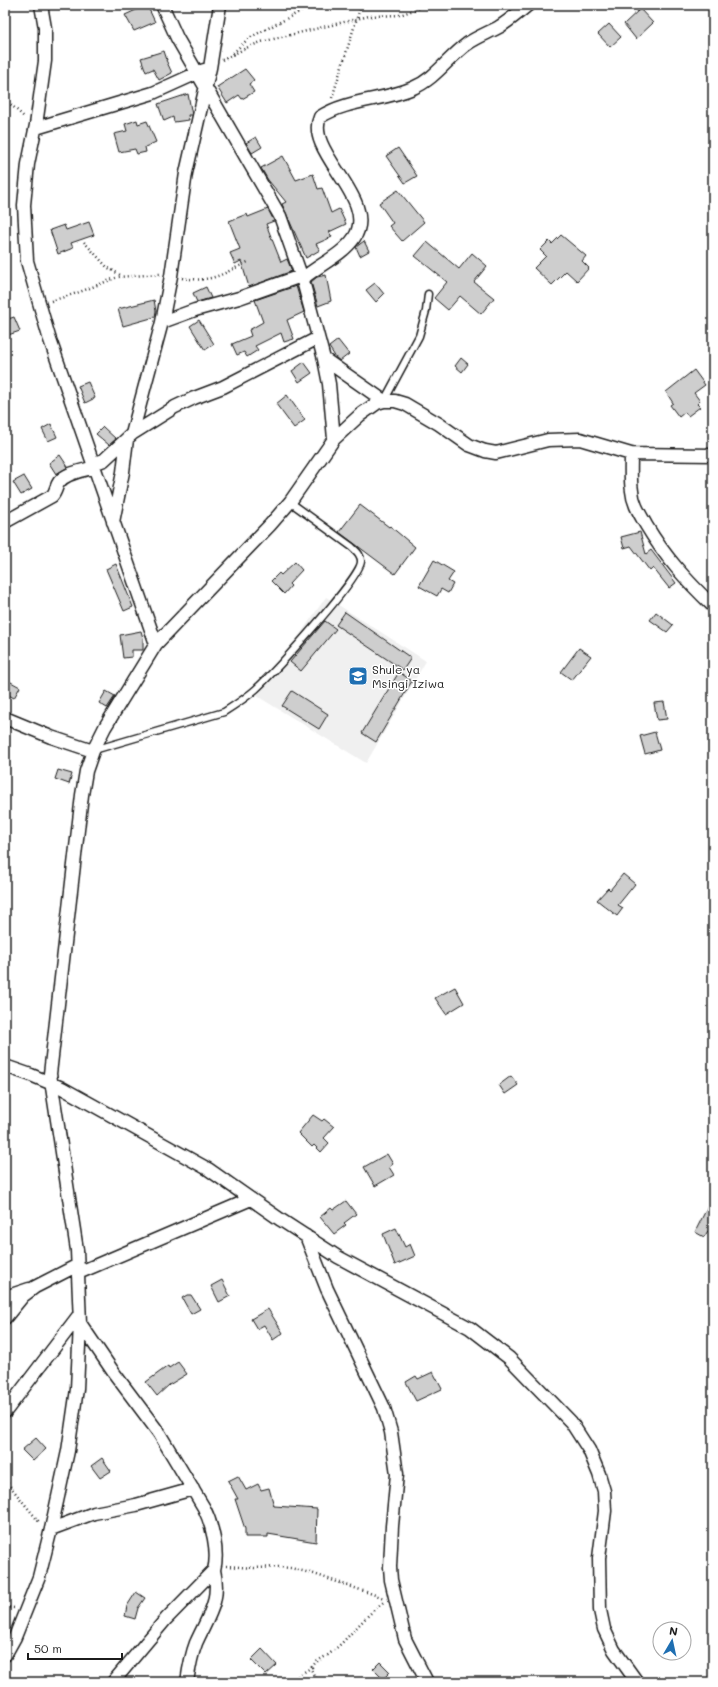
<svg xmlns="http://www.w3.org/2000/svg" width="718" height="1687" viewBox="0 0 718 1687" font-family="Mali,sans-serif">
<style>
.built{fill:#f0f0f0}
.building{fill:#cecece;stroke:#1c1c1c}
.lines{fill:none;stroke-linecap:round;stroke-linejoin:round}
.service-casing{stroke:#1c1c1c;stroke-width:9}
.minor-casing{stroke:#1c1c1c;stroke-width:15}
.path{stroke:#1c1c1c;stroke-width:2.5;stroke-dasharray:1 3;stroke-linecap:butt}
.service{stroke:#fff;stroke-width:6}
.minor{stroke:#fff;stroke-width:12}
.labels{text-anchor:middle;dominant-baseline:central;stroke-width:3;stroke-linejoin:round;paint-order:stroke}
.poi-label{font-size:12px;fill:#1c1c1c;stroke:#fff;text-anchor:start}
</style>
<rect width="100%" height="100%" fill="#fff"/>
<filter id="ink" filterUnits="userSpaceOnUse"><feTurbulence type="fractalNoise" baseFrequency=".025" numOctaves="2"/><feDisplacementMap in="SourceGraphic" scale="8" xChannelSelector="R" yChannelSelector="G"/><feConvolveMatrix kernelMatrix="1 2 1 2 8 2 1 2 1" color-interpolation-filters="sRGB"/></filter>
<g filter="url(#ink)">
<path class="built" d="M326 597 426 661 366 763 257 696Z"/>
<path class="building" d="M147 5 155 22 134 31 125 15Z
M640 9 653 23 636 39 624 24Z
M609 24 621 37 610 47 598 34Z
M164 51 167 60H166L172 73 159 80 153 69 146 72 141 58Z
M245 69 254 80 249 84 254 92 242 99 239 95 227 103 217 87Z
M188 94 192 115H188L189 120 174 122 173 117 164 121 158 104Z
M137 120 138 124 147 121 156 142 145 147 146 152 137 154 135 149 119 152 114 134 127 131 125 124Z
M256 137 262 147 252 153 246 143Z
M398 148 417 176 405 183 386 156Z
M283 156 296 180 313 174 318 189 322 188 331 213 339 209 346 224 329 232 332 237 316 244 320 250 306 258 282 204 286 202 268 180 261 168Z
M398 190 424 222 402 241 389 226 393 223 379 203Z
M268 209 274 221 266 224 281 262 287 259 292 271 249 287 241 261 235 264 230 253 240 249 229 221 247 214 248 217Z
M89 222 94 235 71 243 73 248 58 254 50 230 64 225 66 230Z
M561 235 586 256 582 261 589 268 577 281 566 271 552 285 534 268 546 256 540 250 549 241 552 244Z
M364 241 369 251 360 256 356 247Z
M427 242 459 269 472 253 487 266 474 282 494 298 481 314 460 296 448 310 434 298 447 282 415 256Z
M326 275 331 301 318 306 311 282 317 277Z
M375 283 384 294 376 302 366 290Z
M296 286 304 312 287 320 294 339 284 342 281 333 255 346 258 350 247 357 244 352 237 355 232 344 251 336 249 330 263 322 255 300Z
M206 287 211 298 197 302 193 293Z
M154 300 156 311 155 317 123 326 118 309Z
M14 317 20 331 5 336V320Z
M199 320 214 344 205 350 190 326Z
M338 340 349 354 340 361 336 358 329 347Z
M461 358 468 364 462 372 455 366Z
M304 362 312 373 299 382 292 371Z
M694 370 705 385 694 393 700 401 697 404 700 407 688 416 685 412 679 417 670 405 673 403 666 392Z
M88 382 95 398 85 403 78 386Z
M287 395 305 420 294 428 276 404Z
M51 424 57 437 48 441 42 429Z
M103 427 116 439 109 445 96 434Z
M60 455 68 467 56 474 49 463Z
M24 476 32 489 21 495 13 482Z
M360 505 389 527 390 526 415 547 395 574 339 532Z
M640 532 646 554 651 550 676 583 669 588 653 568 650 571 631 546 624 548 621 537Z
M434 560 454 572 448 581 453 584 448 593 441 589 437 596 419 586Z
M295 562 302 570 289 584 291 586 284 594 271 581 279 573 281 575Z
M116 564 133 607 124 611 106 569Z
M345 612 411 658 403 670 336 625Z
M656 612 673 625 667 632 650 620Z
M325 621 336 629 301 671 290 662Z
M141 631 143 638V650H132V657L123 658 120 635Z
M579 648 591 656 572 680 561 672Z
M399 672 412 681 376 742 362 733Z
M9 681 20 687 14 698 5 693V687Z
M106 691 115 696 107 708 99 703Z
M292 691 328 714 319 729 282 706Z
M664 702 667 719 657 720 654 703Z
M655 732 660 750 645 754 640 736Z
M58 770 72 774 69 784 55 779Z
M623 874 635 884 618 905 623 908 617 916 597 900 608 888 610 890Z
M455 987 464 1003 446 1014 435 998Z
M511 1076 518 1085 505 1094 499 1085Z
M313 1115 322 1121 324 1119 334 1127 324 1138 329 1143 321 1152 314 1145 312 1147 298 1133Z
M387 1154 393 1164 389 1167 394 1175 375 1186 364 1167Z
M713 1196V1232L708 1231 704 1237 695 1232Z
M346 1201 356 1214 344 1223 346 1225 334 1234 320 1217 331 1208 333 1210Z
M396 1228 405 1247 410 1244 415 1256 395 1265 383 1234Z
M222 1280 230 1296 219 1302 211 1286Z
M187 1295H191L200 1309 191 1314 182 1298Z
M268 1309 283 1333 273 1340 264 1325 257 1329 251 1319Z
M178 1362 187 1374 169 1385 157 1396 146 1382 168 1366 169 1368Z
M433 1372 442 1389 416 1401 406 1382 416 1376 418 1379Z
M36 1438 46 1449 33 1461 22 1450Z
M102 1458 111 1471 100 1478 91 1466Z
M238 1476 246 1490 258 1484 261 1490 269 1488 274 1506 317 1509 316 1542 268 1534V1537H245V1529L235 1499H238L228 1481Z
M136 1592 145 1598 138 1608 135 1619 125 1616 127 1606Z
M262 1649 277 1665 266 1675 251 1660Z
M380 1662 390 1672 383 1679 373 1669Z"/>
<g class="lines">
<defs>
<path id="service" d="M384 401 419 336 426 311 428 294
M94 750 224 712C235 705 246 698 256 689 272 674 362 577 361 561 361 554 356 551 352 547L290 502"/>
<path id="minor" d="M41 5 45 28V61L36 125 28 164 24 205 27 261 49 337 156 644
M162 5 177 38 280 216 303 281 324 359 329 384 334 439
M36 128 153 93 204 70
M303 281 306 276C321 264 343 254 354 238 380 200 304 152 320 117 348 99 383 101 413 88 435 79 448 58 467 44 477 37 488 33 499 27 509 21 519 12 528 5
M162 322 171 276 186 173 210 68 220 5
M324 359 384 401
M132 434 162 322 195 310 239 298 301 276
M631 454C631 466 630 479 632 491 633 504 640 514 646 525 665 557 686 580 713 606
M93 464 104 460 132 434 175 407 194 398 223 387 318 338
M5 522 52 496C56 492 56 486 59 482 67 472 83 471 94 467
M113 522 123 472 127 439
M5 718 51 737 93 751
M5 1066 31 1075 62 1088 208 1169 281 1220 338 1257 470 1328 509 1358 571 1422 589 1450 599 1474 604 1491 605 1511 599 1558 600 1610 604 1629 614 1650 637 1682
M306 1236 327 1289 384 1408 391 1432 397 1474 392 1526 390 1567 391 1580 405 1639 427 1682
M78 1273 251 1199
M5 1297 29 1289
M5 1318 23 1296 35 1287 78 1265
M80 1323 114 1373 159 1433 204 1508C212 1524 219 1552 214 1570L166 1619 113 1682
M5 1412 79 1315
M51 1529 94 1513 136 1505 193 1489
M5 1655 15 1637 39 1577 51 1529 68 1451 77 1389 80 1323 77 1250 50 1074 82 795 86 771 93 751 105 727 156 644 270 525 290 502 334 439 360 415 377 403 384 401H395L405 404 439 424 469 445 485 451 496 453 548 440 580 439 631 454 713 455
M187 1682C189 1668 191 1656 196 1643 208 1616 221 1601 214 1570"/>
</defs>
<use href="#service" class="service-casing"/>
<use href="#minor" class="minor-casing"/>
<path class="path" d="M233 53 249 38 313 5
M222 60 246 48 261 42 369 16 400 15 427 5
M332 98 361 5
M5 99 25 118
M84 242 107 267 122 276
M182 278C212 283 222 274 248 262
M51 301 77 293 118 277 160 274
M5 1480 40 1523
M226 1566 254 1568 278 1567 291 1568 314 1574 384 1598
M5 1607 15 1608
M292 1682 301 1674 312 1667
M317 1682 311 1669C315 1661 321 1659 328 1655 349 1639 363 1617 385 1601"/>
<use href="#service" class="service"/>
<use href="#minor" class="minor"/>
</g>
</g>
<defs>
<symbol id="school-square" viewBox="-11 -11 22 22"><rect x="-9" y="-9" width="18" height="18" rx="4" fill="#1f6fb2" stroke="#fff"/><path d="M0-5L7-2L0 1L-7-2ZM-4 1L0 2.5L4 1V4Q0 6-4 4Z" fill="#fff"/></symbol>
</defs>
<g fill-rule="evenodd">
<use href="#school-square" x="347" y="665" width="22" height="22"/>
</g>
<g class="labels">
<g class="poi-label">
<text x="372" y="669">Shule ya<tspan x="372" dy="14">Msingi Iziwa</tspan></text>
</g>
</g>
<rect width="718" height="1687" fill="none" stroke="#fff" stroke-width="20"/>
<rect x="10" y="10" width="698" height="1667" fill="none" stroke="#1c1c1c" stroke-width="1.5" filter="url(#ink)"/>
<g transform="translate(672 1641) rotate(9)"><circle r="19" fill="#ffffff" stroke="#a4a4a4"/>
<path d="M0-3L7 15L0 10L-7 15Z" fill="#1f6fb2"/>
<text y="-6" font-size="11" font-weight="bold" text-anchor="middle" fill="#1c1c1c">N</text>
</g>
<path d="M28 1653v6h94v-6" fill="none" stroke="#1c1c1c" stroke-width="2"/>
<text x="34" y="1653" font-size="12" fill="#1c1c1c" stroke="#ffffff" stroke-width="3" paint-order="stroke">50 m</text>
</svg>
